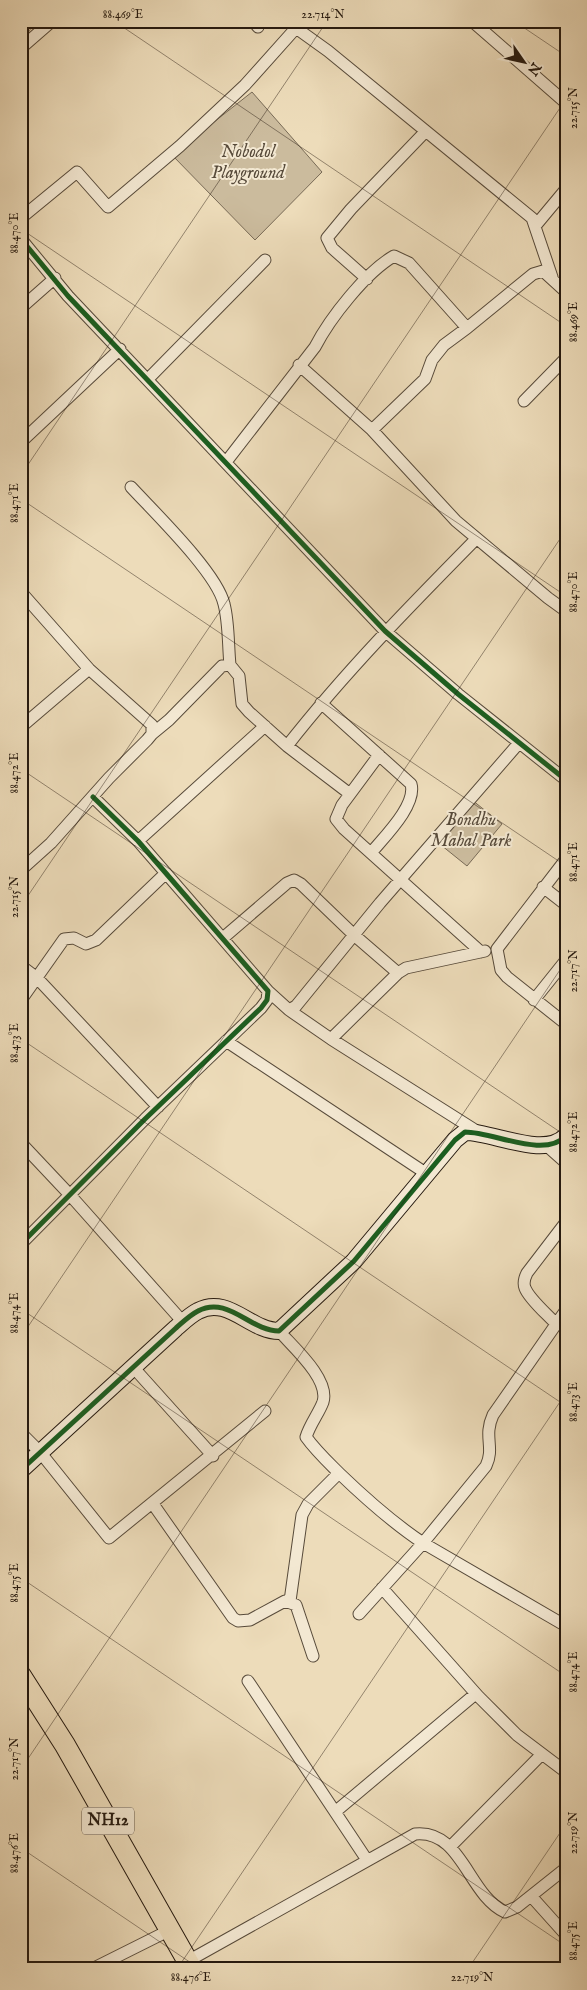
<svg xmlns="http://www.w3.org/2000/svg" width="587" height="1990" viewBox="0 0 587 1990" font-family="'IM FELL English',serif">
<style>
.green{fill:#cbbb9d;stroke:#786a56}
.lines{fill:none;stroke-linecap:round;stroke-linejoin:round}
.street-casing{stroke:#574a3a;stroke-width:13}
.secondary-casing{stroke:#25190f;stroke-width:18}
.highway-casing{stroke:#25190f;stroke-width:22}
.street{stroke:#f3e8d2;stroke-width:11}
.secondary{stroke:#f3e8d2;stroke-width:16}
.highway{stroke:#eddcba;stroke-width:20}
.cycleway-casing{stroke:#f3e8d2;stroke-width:8}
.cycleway{stroke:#1b5e20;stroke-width:5}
.ticks{fill:none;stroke:#25190f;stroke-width:1;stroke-opacity:0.45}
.labels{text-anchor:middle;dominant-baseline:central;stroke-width:4;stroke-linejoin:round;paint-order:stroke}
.shield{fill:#f3e8d2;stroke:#63574a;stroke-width:1}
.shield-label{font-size:16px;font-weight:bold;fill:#25190f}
.park-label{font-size:18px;font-style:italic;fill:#574a3a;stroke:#f3e8d2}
.neatline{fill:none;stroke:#25190f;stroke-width:2}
.ticks-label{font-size:12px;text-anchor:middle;fill:#25190f}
</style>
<rect width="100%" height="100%" fill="#eddcba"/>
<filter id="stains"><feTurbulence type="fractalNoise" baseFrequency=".004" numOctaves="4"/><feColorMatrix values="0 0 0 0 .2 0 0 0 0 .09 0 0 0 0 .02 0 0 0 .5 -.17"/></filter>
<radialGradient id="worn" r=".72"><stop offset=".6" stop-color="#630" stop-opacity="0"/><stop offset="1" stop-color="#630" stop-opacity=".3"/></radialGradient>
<path class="green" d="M252 92 322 172 255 240 172 155Z
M472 800 502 824 467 866 436 841Z"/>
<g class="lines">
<defs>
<path id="street" d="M253 21 258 27
M301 21 296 28 328 51 532 218 552 277
M472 21 566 103
M21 48 52 21
M21 218 77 172 108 207 180 146 245 85 296 28
M536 225 566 189
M21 239 68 296 385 631 458 694 566 780
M367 279 332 248 327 238 351 209 425 132
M21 308 55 278
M299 365 372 430 456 521 548 598 566 611
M148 379 265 260
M524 401 566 358
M372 430 425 379 432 360 444 345 467 328
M21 442 120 349
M226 462 315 347C330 318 366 272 394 256L409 263 467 328 533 274 543 271 566 292
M131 487C155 513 217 573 224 604 229 623 228 645 230 665
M21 592 89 669 152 725V734L147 740 109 778 51 843 21 870
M321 703 411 784C417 805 384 837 371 853
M21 727 89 669
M152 734 169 720 222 666 230 665 239 676 242 704 249 712 287 746 350 794
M287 746C345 672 410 606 476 539
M379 755 342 805 336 819 344 829 481 952
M138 841 265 726
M566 859 497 949 501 970 507 977 566 1024
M543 887 566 905
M223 938 287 883 294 880 301 884 354 935 398 973
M21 966 37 978 158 1107
M268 991 289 1010 296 1006 380 903 519 743
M21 1000 64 939 74 938 86 944 96 940 166 873
M534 1000 566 960
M289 1010 331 1039 478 1132
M331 1039 398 973 406 968 485 951
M226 1041 427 1174
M21 1143 70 1195 183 1322
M548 1147 566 1163
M21 1244 145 1119 261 1008 267 1000 268 991 138 841 93 797
M556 1324C548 1315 529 1299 525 1288 523 1283 525 1277 527 1273L566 1222
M279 1331C293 1347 330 1379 323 1402 319 1413 310 1424 306 1437 316 1451 328 1462 340 1474 366 1499 393 1523 423 1543L566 1626
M133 1367 213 1456
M21 1433 40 1452 109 1538 265 1411
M153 1504 233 1618 238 1621 250 1620 285 1601 296 1605 313 1656
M382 1588 478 1696
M290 1601 302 1515 308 1504 339 1473
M359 1614 423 1543 486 1466C495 1447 483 1437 493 1415L566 1310
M248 1681 367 1860
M335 1812 473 1696H478L517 1735 566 1772
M450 1847 542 1754
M531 1896 566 1935
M188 1961 415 1834C462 1829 468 1895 505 1912L517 1907 566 1868
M92 1969 170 1930"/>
<path id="secondary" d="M21 1470 176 1328C183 1322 190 1315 198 1311 228 1295 250 1331 279 1331L354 1261 455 1140 465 1132C494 1132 544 1159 566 1136"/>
<path id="highway" d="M21 1676 65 1745 192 1969"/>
</defs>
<use href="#street" class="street-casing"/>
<use href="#secondary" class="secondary-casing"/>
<use href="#highway" class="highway-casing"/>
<use href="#street" class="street"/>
<use href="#secondary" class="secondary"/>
<use href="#highway" class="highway"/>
<defs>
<path id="cycleway" d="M21 239 68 296 385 631 458 694 566 780
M21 1244 145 1119 261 1008 267 1000 268 991 138 841 93 797
M21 1470 176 1328C183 1322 190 1315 198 1311 228 1295 250 1331 279 1331L354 1261 455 1140 465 1132C494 1132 544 1159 566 1136"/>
</defs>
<use href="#cycleway" class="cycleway-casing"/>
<use href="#cycleway" class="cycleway"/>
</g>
<path class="ticks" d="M114 21 566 326M514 21 566 56M21 43 36 21M21 229 566 596M21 475 327 21M21 499 566 866M21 769 566 1136M21 906 566 99M21 1039 566 1406M21 1309 566 1676M21 1337 566 530M21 1578 566 1946M21 1769 566 961M21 1848 200 1969M177 1969 566 1393M468 1969 566 1824"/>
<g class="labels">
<rect class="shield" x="82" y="1807.5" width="52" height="27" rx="4"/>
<g class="shield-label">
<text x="108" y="1821">NH12</text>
</g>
<g class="park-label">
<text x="248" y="152">Nobodol<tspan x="248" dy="21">Playground</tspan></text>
<text x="471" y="820">Bondhu<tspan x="471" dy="21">Mahal Park</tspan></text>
</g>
</g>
<rect width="587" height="1990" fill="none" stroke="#eddcba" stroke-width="55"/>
<g transform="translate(524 62) rotate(124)" stroke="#f3e8d2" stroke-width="4" paint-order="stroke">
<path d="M0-4L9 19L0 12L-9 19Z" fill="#25190f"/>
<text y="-8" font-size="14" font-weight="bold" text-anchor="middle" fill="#25190f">N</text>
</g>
<rect x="28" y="28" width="532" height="1934" class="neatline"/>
<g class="ticks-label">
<text x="123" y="18">88.469°E</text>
<text x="323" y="18">22.714°N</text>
<text transform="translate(573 108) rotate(-90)" y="4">22.715°N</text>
<text transform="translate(14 233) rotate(-90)" y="4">88.470°E</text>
<text transform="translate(573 322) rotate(-90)" y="4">88.469°E</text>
<text transform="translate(14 503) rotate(-90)" y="4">88.471°E</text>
<text transform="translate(573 592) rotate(-90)" y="4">88.470°E</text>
<text transform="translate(14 773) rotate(-90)" y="4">88.472°E</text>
<text transform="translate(573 862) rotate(-90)" y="4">88.471°E</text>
<text transform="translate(14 897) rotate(-90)" y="4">22.715°N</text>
<text transform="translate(573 971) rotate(-90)" y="4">22.717°N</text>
<text transform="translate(14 1043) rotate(-90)" y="4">88.473°E</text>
<text transform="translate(573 1132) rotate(-90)" y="4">88.472°E</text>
<text transform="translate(14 1313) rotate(-90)" y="4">88.474°E</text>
<text transform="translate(573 1402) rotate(-90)" y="4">88.473°E</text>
<text transform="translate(14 1583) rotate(-90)" y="4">88.475°E</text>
<text transform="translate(573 1672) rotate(-90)" y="4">88.474°E</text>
<text transform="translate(14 1759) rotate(-90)" y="4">22.717°N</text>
<text transform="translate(573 1833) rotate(-90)" y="4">22.719°N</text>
<text transform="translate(14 1853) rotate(-90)" y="4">88.476°E</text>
<text transform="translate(573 1941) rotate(-90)" y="4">88.475°E</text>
<text x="191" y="1981">88.476°E</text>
<text x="472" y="1981">22.719°N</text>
</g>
<rect width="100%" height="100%" filter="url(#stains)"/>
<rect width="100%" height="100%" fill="url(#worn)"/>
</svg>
